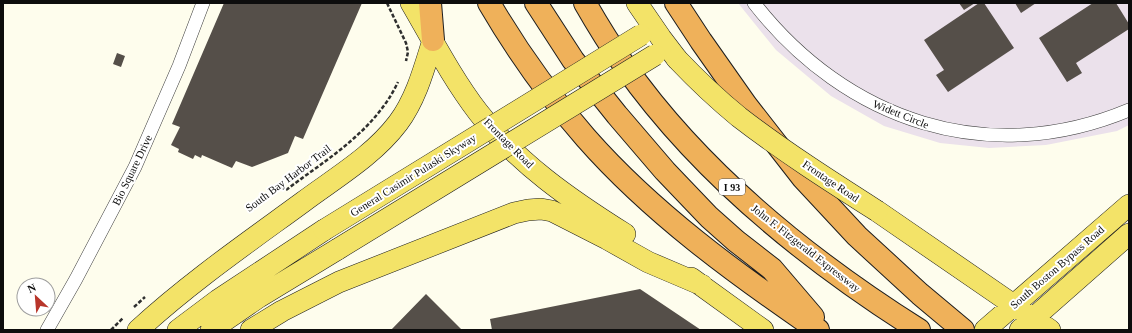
<svg xmlns="http://www.w3.org/2000/svg" width="1132" height="333" viewBox="0 0 1132 333" font-family="'Times New Roman',serif">
<style>
.industrial{fill:#ebe1eb}
.building{fill:#554f49}
.lines{fill:none;stroke-linecap:round;stroke-linejoin:round}
.minor-casing{stroke:#404040;stroke-width:14}
.primary-casing{stroke:#1e1e1e;stroke-width:22}
.motorway-casing{stroke:#1e1e1e;stroke-width:24}
.path{stroke:#2f2f2f;stroke-width:2.5;stroke-dasharray:4 2;stroke-linecap:butt}
.minor{stroke:#fff;stroke-width:13}
.primary{stroke:#f3e368;stroke-width:21}
.motorway{stroke:#efb15a;stroke-width:22}
.primary-bridge-casing{stroke:#1e1e1e;stroke-width:22;stroke-linecap:butt}
.primary-bridge{stroke:#f3e368;stroke-width:21}
.labels{text-anchor:middle;dominant-baseline:central;stroke-width:4;stroke-linejoin:round;paint-order:stroke}
.shield{fill:#fff;stroke:#565656;stroke-width:1}
.shield-label{font-size:10px;font-weight:bold;fill:#0d0d0d}
.street-label{font-size:11px;fill:#0d0d0d;stroke:#fff}
</style>
<rect width="100%" height="100%" fill="#fefded"/>
<path class="industrial" d="M738 3H1129V125L1117 131 1046 145 989 148 940 143 884 126 831 96 776 50Z"/>
<path class="building" d="M224 3H362L303 139 295 136 288 153 252 167 236 161 232 168 202 155 201 158 195 155 193 159 178 152 179 149 171 145 180 127 172 124Z
M959 3H975L964 10Z
M979 3H984L1014 48 948 92 936 75 944 70 924 40Z
M1015 3H1036L1021 13Z
M1093 3H1116L1129 24V29L1076 63 1082 73 1067 82 1039 38Z
M117 53 125 56 121 67 113 64Z
M640 289 701 330H492L490 319Z
M426 294 461 329 460 330H391Z"/>
<g class="lines">
<defs>
<path id="minor" d="M754 3C846 121 988 169 1129 110
M47 330 76 279 135 167 179 66 203 3"/>
<path id="primary" d="M411 3C432 39 452 78 478 112 517 163 571 200 625 234
M637 3 661 38 677 59
M877 211 1050 330
M691 278 763 330
M138 330C189 283 247 243 303 202 335 178 373 156 398 123 416 99 424 69 433 40
M178 330 218 300 324 230
M211 330 259 297 338 249
M251 330 282 311 339 282 514 213 528 210 541 209 552 211 607 239 648 262 702 285
M985 330 1129 205
M1020 330 1129 234"/>
<path id="motorway" d="M430 3 433 40
M489 3C517 51 549 96 586 138 652 213 736 274 818 330
M536 3 573 60 617 115 665 171 709 217 736 241 772 269 813 317
M585 3C597 24 610 45 624 65 700 173 808 260 919 330
M676 3 701 41 746 105 803 178 857 236 920 294 963 330"/>
</defs>
<use href="#minor" class="minor-casing"/>
<use href="#primary" class="primary-casing"/>
<use href="#motorway" class="motorway-casing"/>
<path class="path" d="M387 3 406 43 408 52 406 61
M286 190C327 159 375 131 398 82
M134 307 145 297
M111 330 123 318"/>
<use href="#minor" class="minor"/>
<use href="#primary" class="primary"/>
<use href="#motorway" class="motorway"/>
<defs>
<path id="primary-bridge" d="M677 59C696 79 717 99 739 117 783 151 830 181 877 211
M324 230 641 35
M338 249 655 55"/>
</defs>
<use href="#primary-bridge" class="primary-bridge-casing"/>
<use href="#primary-bridge" class="primary-bridge"/>
</g>
<g class="labels">
<rect class="shield" x="719" y="179" width="26" height="16" rx="3"/>
<g class="shield-label">
<text x="732" y="187">I 93</text>
</g>
<g class="street-label">
<text transform="translate(901 114) rotate(22)">Widett Circle</text>
<text transform="translate(509 143) rotate(45)">Frontage Road</text>
<text transform="translate(132 170) rotate(-64)">Bio Square Drive</text>
<text transform="translate(413 175) rotate(-32)">General Casimir Pulaski Skyway</text>
<text transform="translate(288 178) rotate(-37)">South Bay Harbor Trail</text>
<text transform="translate(831 181) rotate(34)">Frontage Road</text>
<text transform="translate(806 248) rotate(38)">John F. Fitzgerald Expressway</text>
<text transform="translate(1057 267) rotate(-41)">South Boston Bypass Road</text>
</g>
</g>
<rect width="1132" height="333" fill="none" stroke="#0d0d0d" stroke-width="8"/>
<g transform="translate(36 297) rotate(334)"><circle r="19" fill="#ffffff" stroke="#9e9e9e"/>
<path d="M0-3L7 15L0 10L-7 15Z" fill="#b8352a"/>
<text y="-6" font-size="11" font-weight="bold" text-anchor="middle" fill="#0d0d0d">N</text>
</g>
</svg>
